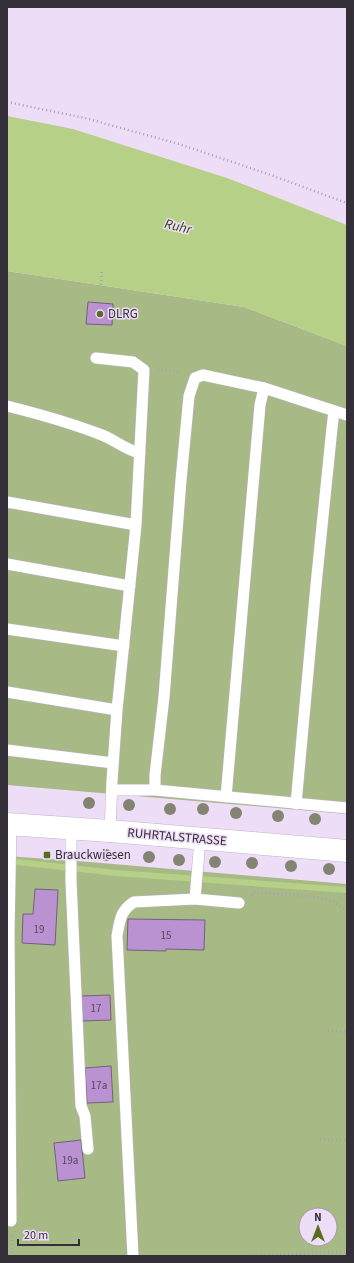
<svg xmlns="http://www.w3.org/2000/svg" width="354" height="1263" viewBox="0 0 354 1263" font-family="'Source Sans 3',sans-serif">
<style>
.green{fill:#a7ba86;fill-rule:evenodd}
.water{fill:#b7d088}
.lines{fill:none;stroke-linecap:round;stroke-linejoin:round}
.stream{stroke:#b7d088;stroke-width:6}
.building{fill:#ba92d1;stroke:#706278}
.lane-casing{stroke:#c1b2ca;stroke-width:12}
.secondary-casing{stroke:#c1b2ca;stroke-width:23}
.path{stroke:#ab9fb3;stroke-width:2.5;stroke-dasharray:1 3;stroke-linecap:butt}
.lane{stroke:#fff;stroke-width:11}
.secondary{stroke:#fff;stroke-width:22}
.tree{fill:#838471}
.poi-dot{fill:#576e1f;stroke:#edddf6;stroke-width:1.5}
.labels{text-anchor:middle;dominant-baseline:central;stroke-width:3;stroke-linejoin:round;paint-order:stroke}
.number-label{font-size:11px;fill:#56475e}
.poi-label{font-size:13px;fill:#342e38;stroke:#edddf6;text-anchor:start}
.street-label{font-size:13px;fill:#342e38;stroke:#edddf6}
.water-label{font-size:14px;font-style:italic;fill:#304009;stroke:#edddf6}
</style>
<rect width="100%" height="100%" fill="#edddf6"/>
<path class="green" d="M7 271 244 307 347 346V814L7 785Z
M7 856 90 862 347 884V1256H7ZM306 1215H330V1239H306Z"/>
<path class="water" d="M7 116 73 129 227 178 347 225V346L244 307 7 271Z"/>
<g class="lines">
<path class="stream" d="M8 861 116 873 347 890"/>
</g>
<path class="building" d="M88 302 113 304 112 325 86 324Z
M35 889 58 890 55 945 22 943 23 914H33Z
M128 919 205 920 204 950 166 949V951L127 950Z
M110 995 111 1020 83 1021 81 996Z
M111 1066 113 1102 87 1103 85 1068Z
M81 1140 85 1178 58 1181 54 1143Z"/>
<g class="lines">
<defs>
<path id="lane" d="M96 358 133 362 144 370 136 525 117 710 112 781 110 831
M7 406C39 414 71 423 102 435 115 440 126 450 140 453
M7 502 136 525
M7 564 130 586
M7 629 124 646
M7 692 117 710
M7 750 113 763
M112 790H155L347 808
M155 790V775L164 697 181 480 189 396 195 378 203 375 264 388 347 415
M226 797 260 405 264 388
M296 804 316 585 332 428 334 411
M11 824 9 932 11 1221
M71 828V881L81 1106 85 1116 88 1149
M195 899 200 839
M133 1256 117 936C120 920 120 911 134 902L195 899 239 903"/>
<path id="secondary" d="M7 824 110 831 347 851"/>
</defs>
<use href="#lane" class="lane-casing"/>
<use href="#secondary" class="secondary-casing"/>
<path class="path" d="M7 102 85 118 179 144 268 174 347 203
M101 285 102 270
M158 369 181 373
M251 895 254 892 315 897 333 901 347 911
M328 1031 347 1032
M320 1139 347 1141
M12 1236V1256
M224 1256 347 1252"/>
<use href="#lane" class="lane"/>
<use href="#secondary" class="secondary"/>
</g>
<g class="tree">
<circle cx="89" cy="803" r="6"/>
<circle cx="129" cy="805" r="6"/>
<circle cx="170" cy="809" r="6"/>
<circle cx="203" cy="809" r="6"/>
<circle cx="236" cy="813" r="6"/>
<circle cx="278" cy="816" r="6"/>
<circle cx="315" cy="819" r="6"/>
<circle cx="106" cy="855" r="6"/>
<circle cx="149" cy="857" r="6"/>
<circle cx="179" cy="860" r="6"/>
<circle cx="215" cy="862" r="6"/>
<circle cx="252" cy="863" r="6"/>
<circle cx="291" cy="866" r="6"/>
<circle cx="329" cy="869" r="6"/>
</g>
<g class="poi-dot">
<circle cx="100" cy="314" r="4"/>
<rect x="43" y="851" width="8" height="8" rx="2"/>
</g>
<g class="labels">
<g class="number-label">
<text x="39" y="929">19</text>
<text x="166" y="935">15</text>
<text x="96" y="1008">17</text>
<text x="99" y="1085">17a</text>
<text x="70" y="1160">19a</text>
</g>
<g class="poi-label">
<text x="108" y="314">DLRG</text>
<text x="55" y="855">Brauckwiesen</text>
</g>
<g class="street-label">
<text transform="translate(177 837) rotate(5)">RUHRTALSTRASSE</text>
</g>
<g class="water-label">
<text transform="translate(178 227) rotate(13)">Ruhr</text>
</g>
</g>
<rect width="354" height="1263" fill="none" stroke="#342e38" stroke-width="16"/>
<g transform="translate(318 1227)"><circle r="19" fill="#edddf6" stroke="#a397aa"/>
<path d="M0-3L7 15L0 10L-7 15Z" fill="#576e1f"/>
<text y="-6" font-size="11" font-weight="bold" text-anchor="middle" fill="#342e38">N</text>
</g>
<path d="M18 1239v6h61v-6" fill="none" stroke="#342e38" stroke-width="2"/>
<text x="24" y="1239" font-size="12" fill="#342e38" stroke="#edddf6" stroke-width="3" paint-order="stroke">20 m</text>
</svg>
